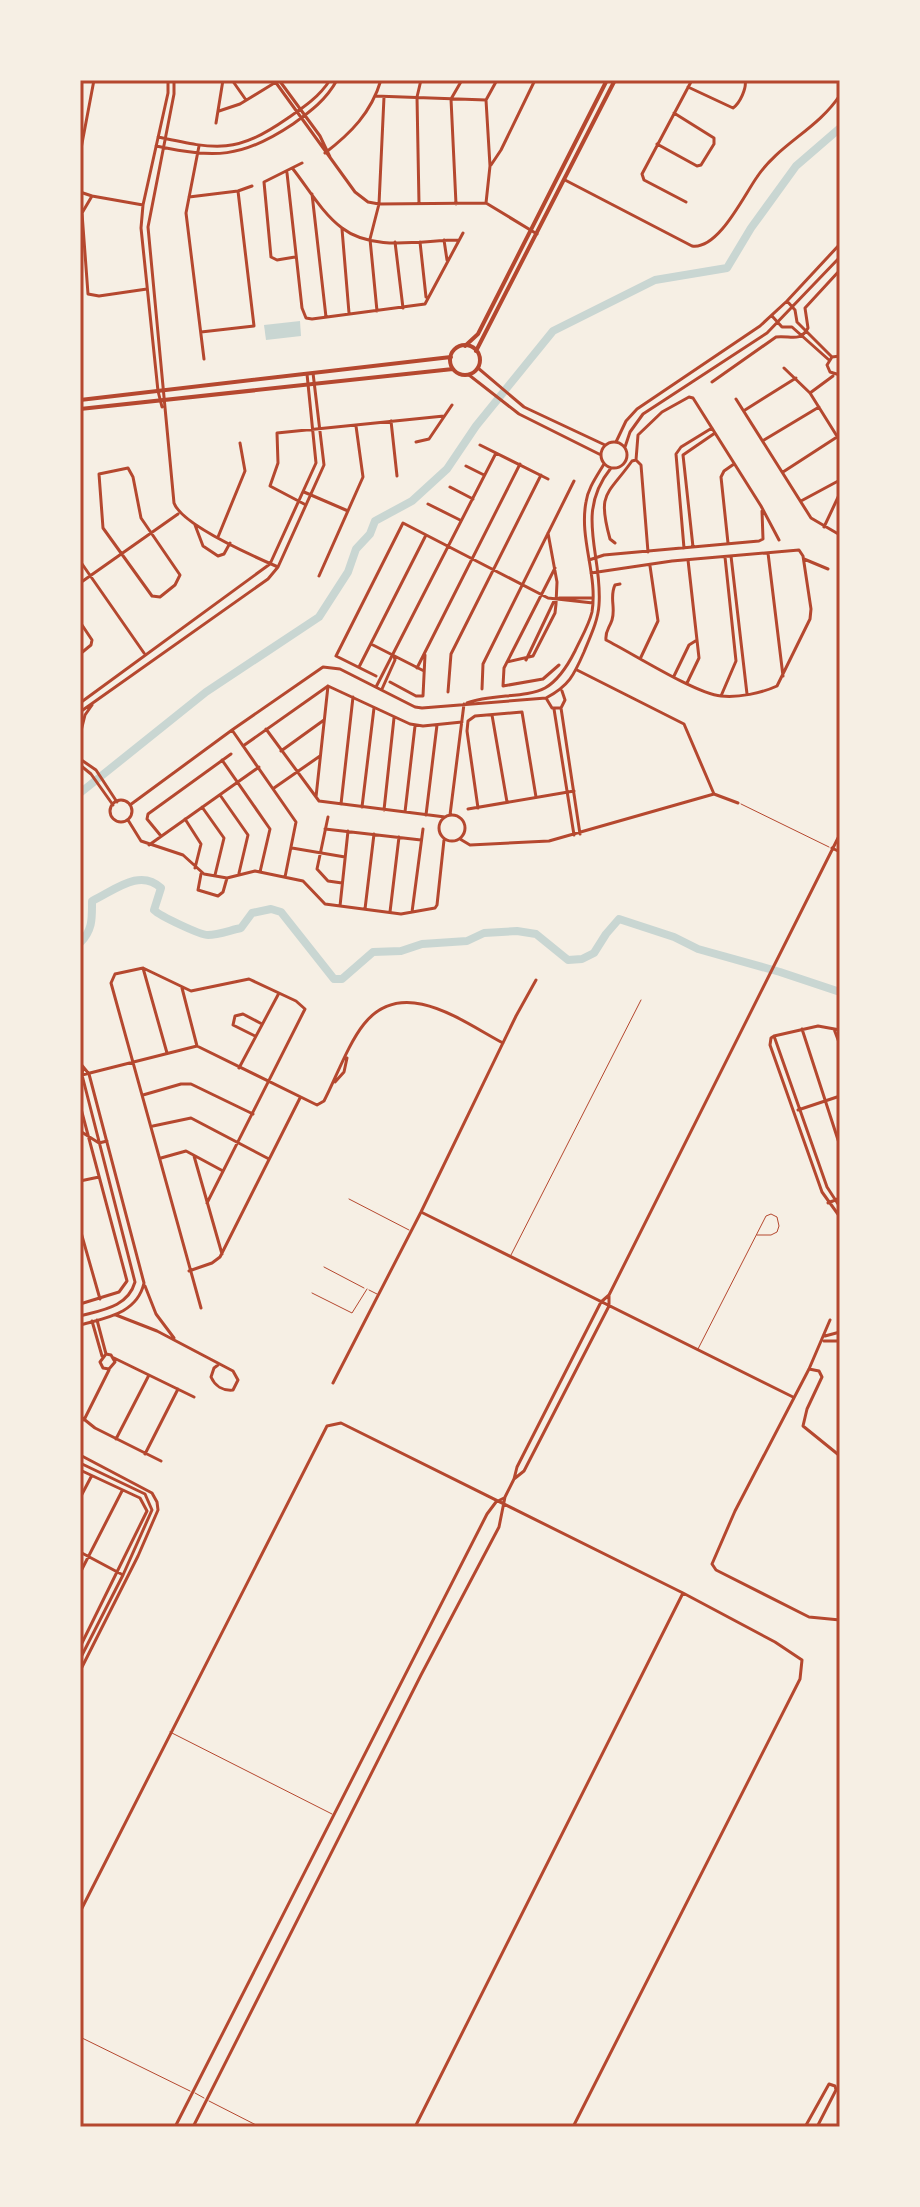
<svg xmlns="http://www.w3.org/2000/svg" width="920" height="2207" viewBox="0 0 920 2207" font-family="'IBM Plex Sans',sans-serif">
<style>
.water{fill:#c9d6d2}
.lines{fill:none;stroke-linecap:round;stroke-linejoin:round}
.river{stroke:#c9d6d2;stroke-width:8}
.service{stroke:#b5482f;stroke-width:1}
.minor{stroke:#b5482f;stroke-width:3}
.tertiary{stroke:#b5482f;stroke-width:4}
.neatline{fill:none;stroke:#b5482f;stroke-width:3}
</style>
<rect width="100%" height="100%" fill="#f6efe4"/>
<path class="water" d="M300 321 301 336 266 340 264 325Z"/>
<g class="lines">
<path class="river" d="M80 793 206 692 319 617 348 572 356 549 370 534 375 521 412 501 447 469 476 426 553 331 655 280 727 268 751 228 796 166 840 128
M80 943C93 930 92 918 92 901 115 890 140 868 161 888L154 910C160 916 200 935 208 935 218 935 231 930 241 928L252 913 271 909 281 912 334 979H342L373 952 401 951 422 944 467 941 484 933 517 931 536 934 568 960 582 959 594 953 606 934 619 919 674 937 698 949 780 972 840 992"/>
<path class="service" d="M741 804 829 847
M349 1199 409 1230
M511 1255 641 1000
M324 1267 364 1288
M369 1290 377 1294
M312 1293 352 1313 367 1289
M698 1349 766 1216 771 1214 777 1217 779 1226 777 1232 771 1235H757
M170 1732 332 1814
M80 2037 190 2091
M195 2093 204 2098
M209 2101 260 2127"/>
<path class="minor" d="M174 80V94L148 227 174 503C182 525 255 557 278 567
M232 80 246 100
M274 80 355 192 368 202 379 204 486 203 537 234
M279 80 320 136 330 157
M688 87 733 108C740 103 747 88 745 80
M375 96 486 100
M219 111 240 104 276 82
M216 123 223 80
M158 137C218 150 236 154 288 118 304 107 319 97 330 80
M657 144 697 166 701 165 714 144V138L674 113
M156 146C215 158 241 159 293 124 311 111 326 100 337 80
M199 146 186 213 204 359
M325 153C351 133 371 113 381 80
M80 154 94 80
M491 165 501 150 535 80
M293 169C308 188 322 213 342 228 373 252 422 240 459 240
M287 173 302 308 306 318 312 319 425 304 463 233
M565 180 692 246C718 250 743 197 757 177 779 144 818 129 840 95
M80 192 92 196 82 213 88 294 99 296 147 289
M312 194 326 317
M92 196 143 205
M189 197 238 191 252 186
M686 202 644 180 642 174 692 80
M486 203 490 166 486 100 497 80
M419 204 417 97 421 80
M456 204 451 99 462 80
M342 229 349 313
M444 240 447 260
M395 242 403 308
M420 242 426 297
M295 257 277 260 271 257 264 182 302 163
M787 301 795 310 797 322 832 357
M377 311 370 239 379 204 384 97
M772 316 782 327H792L829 360
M201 332 254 326 238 191
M840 356 832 357 827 365 830 372 840 375
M478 368 524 407 605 445
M784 368 810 393 840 441
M469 375 519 414 601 455
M712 382 776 337C790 335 800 343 808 328L805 308 840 270
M810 393 833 376
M736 399 811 518 840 535
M162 407 158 391 141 228 143 205 168 93V80
M745 410 796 378
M391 421 397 476
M764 440 819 407
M601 455a13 13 0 1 1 26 0a13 13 0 1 1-26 0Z
M416 442 429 439 452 405
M616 442 626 421 637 409 760 326 787 301 840 244
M480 445 548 479
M625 447 630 432 643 414 767 333 840 257
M466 466 484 475
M128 468 133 477 141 518 180 575 175 585 160 597 152 596 103 528 99 474Z
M783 472 837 437
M450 487 473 499
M304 492 348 511
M801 501 840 480
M428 504 460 520
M306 505 270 486 278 463 277 433 444 416
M195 525 203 546 218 556 224 554 230 543
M824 527 840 493
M218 537 245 471 240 443
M615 543 610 539C597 492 607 496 632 461L636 460
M728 543 721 477 724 471 734 464
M693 547 683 455 715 433
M684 548 676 454 681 447 712 428
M648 552 641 465 636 460 638 435 662 412 689 397 693 398 761 506 779 540
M768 553 783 676
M731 556 747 694
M804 559 828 569
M589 560 604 555 759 541 763 539 762 511
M80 561 144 653
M555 568 504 668 503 686 543 679 559 665
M591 573 672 561 799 550 803 556 811 609 810 619 777 686C762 693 738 698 721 696 696 694 632 653 606 640 605 631 609 629 612 620 616 608 609 597 615 585L620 584
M319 576 363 477 356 426
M80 583 178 514
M559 598H593
M80 622 92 640 91 645 80 654
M371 644 424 671
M641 657 658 621 650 566
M526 660 555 599
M507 662 533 656 555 613 556 604 557 582 548 533
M359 667 426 535
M417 668 520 464
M577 670 684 724 714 794
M376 676 336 656 403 523 548 598 593 603
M674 676 689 645 697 640
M390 682 416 696H423L425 655
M687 683 699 658 688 560
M328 686 410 724 423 726 462 722
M376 687 496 453
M382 689 395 660 394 656
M482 689 483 664 574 481
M448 692 451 654 541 475
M721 696 736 661 725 557
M546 698 552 708H561L565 700 562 691
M80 703 270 564 316 463 307 374
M467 703C490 694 527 698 545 688 559 680 568 665 575 651 581 638 589 625 592 612 598 575 579 539 586 502 588 488 597 476 604 464
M561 708 580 834
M554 709 574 835
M80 712 268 579 278 567 324 465 313 373
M492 715 507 802
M266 729 319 801 445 817
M232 730 296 822 285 877
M80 735 85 715 92 705
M243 746 328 686
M281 751 324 720
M80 759 96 770 117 802
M222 760 270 829 260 872
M80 765 91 774 113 805
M274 788 320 756
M220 795 248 835 239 873
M316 797 328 686
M110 811a11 11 0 1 1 22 0a11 11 0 1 1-22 0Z
M341 804 353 697
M130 805 232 730 323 667 340 669 415 707 422 708 546 698C569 686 574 675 584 652 590 637 598 621 599 605 603 554 574 514 611 468
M202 807 224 838 215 875
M362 807 374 708
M478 808 467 731 468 721 475 716 522 712 536 797
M468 809 574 791
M384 810 394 718
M405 812 415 726
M439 828a13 13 0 1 1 26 0a13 13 0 1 1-26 0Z
M426 815 437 725
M450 815 464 704
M328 817 317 869 328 881 342 883
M185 819 201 844 195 868
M128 820 141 841 183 855 204 874 227 878 255 871 303 881 325 904 401 914 435 908 437 905 444 840
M325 829 421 840
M161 836 147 819 148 814 231 754
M460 839 470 845 549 841 714 794 738 803
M149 845 259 767
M292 848 345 857
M832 848 840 852
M201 874 198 890 218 896 223 892 227 878
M340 906 348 831
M365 909 374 834
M390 912 399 837
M412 912 423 829
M143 968 167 1053
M182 988 197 1046
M802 1029 840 1146
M834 1029 840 1045
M255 1036 233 1025 235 1016 243 1014 262 1024
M774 1036 771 1038 770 1045 822 1192 840 1217
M774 1036 827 1187 840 1207
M774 1036 818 1026 840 1030
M80 1063 89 1074 144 1283C137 1314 105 1318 80 1325
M239 1068 279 993
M82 1075 197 1046 317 1105 324 1101C336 1078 348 1044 364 1024 403 975 463 1022 503 1043
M335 1082 344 1072 347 1058
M143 1095 181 1084H191L253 1114
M80 1105 127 1281 119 1292 80 1304
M798 1110 840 1096
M153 1126 191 1118 269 1159
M80 1131 99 1143 107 1141
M194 1156 222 1254
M161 1158 186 1151 223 1171
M80 1181 99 1177
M828 1203 840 1198
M421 1212 793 1397
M80 1229 100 1299
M189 1271 212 1263 220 1257 300 1098
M145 1286 156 1314 174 1338
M201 1308 111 983 115 974 143 968 191 991 249 979 296 1001 305 1009 207 1203
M116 1315 157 1331 233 1371 238 1380 233 1390C223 1391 215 1386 211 1377L214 1368 218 1365
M80 1316C102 1310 128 1307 135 1282L82 1075 83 1067
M97 1320 106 1354 111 1355 115 1362 109 1369 103 1368 100 1362 106 1354
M830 1320 809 1369 735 1511 712 1564 716 1570 809 1617 840 1620
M92 1321 102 1356
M825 1336 840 1332
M824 1341H840
M114 1358 194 1397
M809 1369 819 1371 822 1377 807 1409 803 1426 840 1456
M333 1383 421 1212 516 1016 536 980
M80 1416 95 1428 161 1461
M84 1420 109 1370
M116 1439 149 1375
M145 1454 178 1389
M80 1455 152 1493 157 1502 158 1510 138 1556 80 1671
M80 1463 145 1494 152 1510 123 1575 80 1659
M80 1470 140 1498 147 1511 80 1647
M514 1479 524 1471 609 1306V1296
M80 1498 91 1477
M80 1552 123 1575
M80 1573 122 1491
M80 1912 327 1426 341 1423 683 1593 775 1642 802 1660 800 1679 573 2127
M175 2127 487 1514 496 1502 504 1498
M193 2127 421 1675 499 1527 505 1497 514 1479 517 1467 601 1302 609 1295 840 834
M415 2127 683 1593
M805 2127 829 2084 835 2086 836 2090 817 2127"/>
<path class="tertiary" d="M450 360a15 15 0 1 1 30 0a15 15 0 1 1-30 0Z
M465 346 478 334 607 80
M476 351 615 80
M80 400 451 357
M80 409 453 369"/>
</g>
<rect width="920" height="2207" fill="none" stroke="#f6efe4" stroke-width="164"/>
<rect x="82" y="82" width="756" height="2043" class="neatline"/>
</svg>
